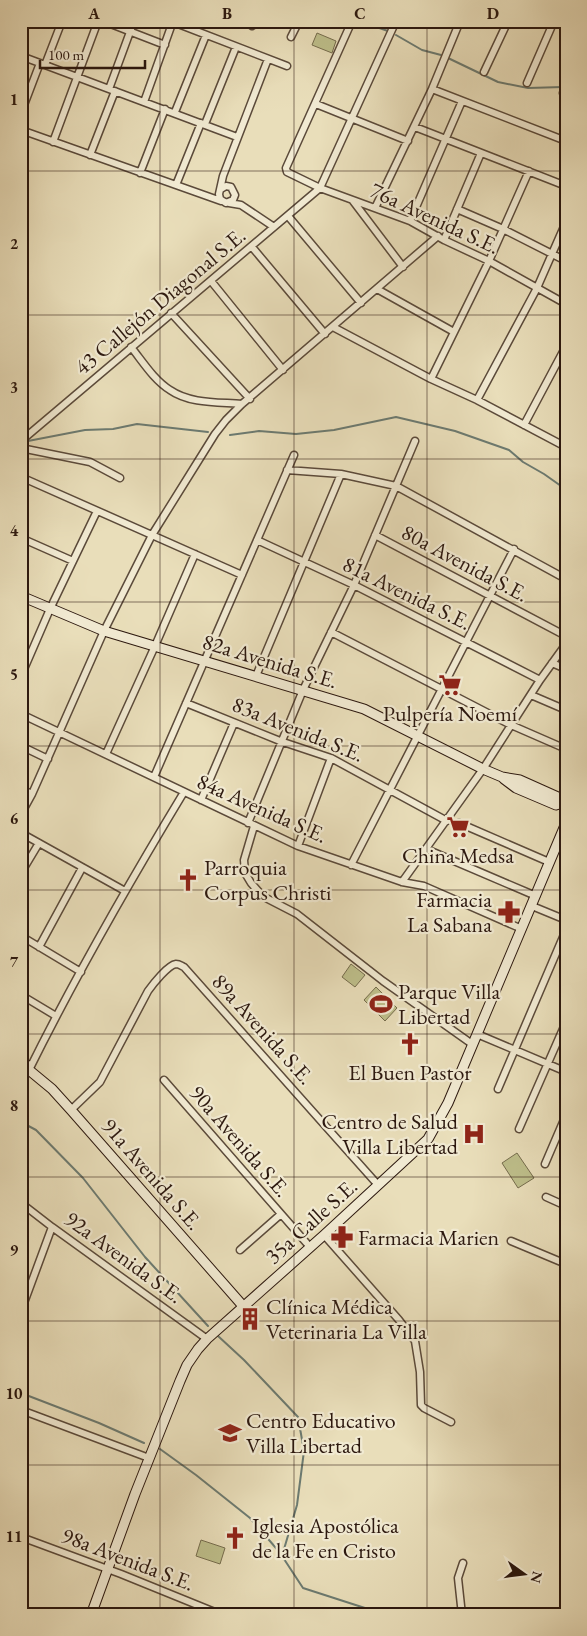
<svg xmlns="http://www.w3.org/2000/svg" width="587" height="1636" viewBox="0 0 587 1636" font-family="'EB Garamond',serif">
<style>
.green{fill:#bebf8b;stroke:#756c4d}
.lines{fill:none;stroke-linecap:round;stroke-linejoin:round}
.stream{stroke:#6c7a70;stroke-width:2}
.street-casing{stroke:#5b4a3a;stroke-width:9}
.secondary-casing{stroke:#2c180f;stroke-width:11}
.street{stroke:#f1ead2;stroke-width:6}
.secondary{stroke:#f1ead2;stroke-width:9}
.grid{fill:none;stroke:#2c180f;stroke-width:1;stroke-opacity:0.55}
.labels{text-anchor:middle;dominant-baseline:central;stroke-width:4.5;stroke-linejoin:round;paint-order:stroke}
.street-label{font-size:22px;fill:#2c180f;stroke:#f1ead2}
.poi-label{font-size:22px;fill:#2c180f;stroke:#f1ead2;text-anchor:start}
.neatline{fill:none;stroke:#2c180f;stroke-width:2}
.grid-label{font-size:16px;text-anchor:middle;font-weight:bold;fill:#2c180f}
</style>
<rect width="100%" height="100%" fill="#e9deba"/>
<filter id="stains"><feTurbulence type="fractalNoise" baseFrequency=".004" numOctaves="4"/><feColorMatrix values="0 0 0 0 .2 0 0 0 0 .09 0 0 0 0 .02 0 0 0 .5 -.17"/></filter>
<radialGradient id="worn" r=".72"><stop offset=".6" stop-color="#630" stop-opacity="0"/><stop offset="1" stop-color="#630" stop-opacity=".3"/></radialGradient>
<path class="green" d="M317 33 336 41 332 53 312 45Z
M351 964 365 975 355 987 342 977Z
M376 987 397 1008 385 1021 364 1000Z
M517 1153 534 1178 518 1188 502 1163Z
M201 1540 225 1548 220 1564 196 1556Z"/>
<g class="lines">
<path class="stream" d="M359 21 388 31
M396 35 422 50 441 55
M448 58 498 82 528 88 563 87
M230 435 259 431 296 434 334 430 396 417 455 431 509 450 523 462 544 474 561 486 566 488
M28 441 85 430 113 429 137 424 208 432
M21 1122 36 1130 83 1178 145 1257 208 1326
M218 1336 244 1360 298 1417 304 1451 297 1505 282 1556 303 1588 368 1609 375 1615
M21 1393 99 1423 144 1443
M160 1449 196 1475 250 1518 282 1555"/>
<defs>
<path id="street" d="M103 21 165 45
M352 21 286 168 287 172 320 188 410 221 444 240 489 261 566 304
M173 22 287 66
M21 24 22 21
M252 26 254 21
M291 37 299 21
M21 56 237 137
M45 65 62 21
M484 72 508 21
M527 83 554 21
M566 86 563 93 566 101
M109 89 134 21
M432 89 566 141
M144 102 173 21
M316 104 408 141
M175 112 206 35
M21 113 40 63
M205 124 236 47
M415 127 566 186
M21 130 221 201
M53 142 98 21
M90 155 115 91
M140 173 165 109
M176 185 201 123
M221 189 226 186 231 187 235 195 233 200 226 203 220 199 219 194 223 176 268 59
M353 201 403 267
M229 203 241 205 274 227
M375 208 432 89 460 21
M457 209 503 229 566 261
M288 216 361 303
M410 221 462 101
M444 240 481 153
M252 247 325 334
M211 281 283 370
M377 289 454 332
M171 313 250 399
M333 327 431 379 477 400 566 447
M131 347C143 362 154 380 170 390 190 404 219 402 242 404
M431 379 489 261 529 171
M477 400 537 288 566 222
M524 425 566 346
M21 441 320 188 396 21
M21 448 90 462 120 478
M287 470 341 474 396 486 566 579
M21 477 242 575
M375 535 566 636
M21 538 73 561
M257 540 354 585 540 680
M331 632 511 725 566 749
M552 663 566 669
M21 676 50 609 97 511
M256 676 341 474
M531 695 566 710
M186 703 280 741 331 758 447 821
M21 714 298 846 402 882 424 886 522 929
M21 746 48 759
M106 754 155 646 195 554
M154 777 294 455
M21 789 32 794
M201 800 234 723
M21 814 32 794 104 631 152 535 215 434 226 420 242 404 438 236
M248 823 303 690 354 585 415 441
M459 823 549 862
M254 826 244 860 245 873 251 883 259 892 266 898 297 914 383 981 472 1044
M21 833 125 891
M298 846 331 758
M426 849 536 896
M351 865 514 549
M21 873 39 843
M402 882 483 769 540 680 566 644
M532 906 566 920
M21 936 81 972
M39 947 82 868
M21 995 56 1016
M477 1034 562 1070 566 1069
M29 1070C76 975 129 883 184 792
M164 1080 310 1247
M498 1089 566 930
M71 1110 100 1082 148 991C153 984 168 965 176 964 180 964 181 966 184 967L378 1185
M519 1129 566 1022
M545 1164 566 1115
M546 1197 566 1206
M21 1203 52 1227 207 1339
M324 1235 399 1320 415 1341 420 1372 421 1405 424 1408 451 1422
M511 1241 566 1264
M240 1250 281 1214
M21 1311 52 1227
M21 1410 149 1458
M21 1537 121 1574 222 1615
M462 1615 458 1578 463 1563"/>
<path id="secondary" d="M21 596 104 631 364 709 483 769 502 777 520 780 558 797 566 804
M504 779 516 788 556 805 563 803
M21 1061 27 1065 29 1070 52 1089 71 1110 243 1306
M91 1615 135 1494 180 1381 187 1365 198 1349 207 1339 324 1235 428 1139 448 1103 566 823"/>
</defs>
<use href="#street" class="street-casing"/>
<use href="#secondary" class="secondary-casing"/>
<use href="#street" class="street"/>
<use href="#secondary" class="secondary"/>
</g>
<path class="grid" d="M160 21V1615M294 21V1615M427 21V1615M21 171H566M21 315H566M21 459H566M21 602H566M21 746H566M21 890H566M21 1034H566M21 1177H566M21 1321H566M21 1465H566"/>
<defs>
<symbol id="supermarket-bare" viewBox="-9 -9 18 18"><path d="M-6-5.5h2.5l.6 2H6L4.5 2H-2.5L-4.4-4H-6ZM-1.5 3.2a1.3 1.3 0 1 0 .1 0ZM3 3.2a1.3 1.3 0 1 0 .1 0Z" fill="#8f2418" stroke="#f1ead2" stroke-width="2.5" paint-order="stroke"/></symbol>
<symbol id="church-bare" viewBox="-9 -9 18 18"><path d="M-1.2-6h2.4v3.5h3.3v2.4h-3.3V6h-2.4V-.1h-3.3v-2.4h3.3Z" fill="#8f2418" stroke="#f1ead2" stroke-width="2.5" paint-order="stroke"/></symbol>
<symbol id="pharmacy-bare" viewBox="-9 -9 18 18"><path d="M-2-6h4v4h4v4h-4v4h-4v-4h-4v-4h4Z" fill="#8f2418" stroke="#f1ead2" stroke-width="2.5" paint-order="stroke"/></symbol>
<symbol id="stadium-bare" viewBox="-9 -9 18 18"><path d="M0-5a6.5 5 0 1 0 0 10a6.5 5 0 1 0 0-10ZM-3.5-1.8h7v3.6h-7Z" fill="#8f2418" stroke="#f1ead2" stroke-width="2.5" paint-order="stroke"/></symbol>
<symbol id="hospital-bare" viewBox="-9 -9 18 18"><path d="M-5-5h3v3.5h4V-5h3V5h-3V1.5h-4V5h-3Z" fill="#8f2418" stroke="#f1ead2" stroke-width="2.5" paint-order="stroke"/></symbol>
<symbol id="building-bare" viewBox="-9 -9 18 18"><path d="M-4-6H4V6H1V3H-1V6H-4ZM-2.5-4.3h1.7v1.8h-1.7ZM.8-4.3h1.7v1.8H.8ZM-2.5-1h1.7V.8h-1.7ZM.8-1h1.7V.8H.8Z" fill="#8f2418" stroke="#f1ead2" stroke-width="2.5" paint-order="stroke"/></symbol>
<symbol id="school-bare" viewBox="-9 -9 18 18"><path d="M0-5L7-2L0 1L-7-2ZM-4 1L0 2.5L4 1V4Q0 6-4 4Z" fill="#8f2418" stroke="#f1ead2" stroke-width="2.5" paint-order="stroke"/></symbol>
</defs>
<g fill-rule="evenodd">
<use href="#supermarket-bare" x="434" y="669" width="32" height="32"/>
<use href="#supermarket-bare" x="442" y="811" width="32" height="32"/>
<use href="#church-bare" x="172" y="864" width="32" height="32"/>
<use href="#pharmacy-bare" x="493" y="896" width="32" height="32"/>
<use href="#stadium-bare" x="365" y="988" width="32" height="32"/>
<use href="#church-bare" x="394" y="1028" width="32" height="32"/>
<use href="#hospital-bare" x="458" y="1118" width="32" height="32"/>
<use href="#pharmacy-bare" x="326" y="1221" width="32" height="32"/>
<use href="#building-bare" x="234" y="1303" width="32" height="32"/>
<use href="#school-bare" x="214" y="1417" width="32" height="32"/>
<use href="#church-bare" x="219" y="1522" width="32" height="32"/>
</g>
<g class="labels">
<g class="street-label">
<text transform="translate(435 218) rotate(25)">76a Avenida S.E.</text>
<text transform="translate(160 301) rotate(-40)">43 Callejón Diagonal S.E.</text>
<text transform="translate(465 563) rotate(28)">80a Avenida S.E.</text>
<text transform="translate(407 593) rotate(26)">81a Avenida S.E.</text>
<text transform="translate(270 661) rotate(17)">82a Avenida S.E.</text>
<text transform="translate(298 729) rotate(22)">83a Avenida S.E.</text>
<text transform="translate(262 808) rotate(24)">84a Avenida S.E.</text>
<text transform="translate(263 1029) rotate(48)">89a Avenida S.E.</text>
<text transform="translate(240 1141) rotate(49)">90a Avenida S.E.</text>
<text transform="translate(152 1174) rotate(49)">91a Avenida S.E.</text>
<text transform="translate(311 1221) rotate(-42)">35a Calle S.E.</text>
<text transform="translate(124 1257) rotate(36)">92a Avenida S.E.</text>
<text transform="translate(128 1559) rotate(21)">98a Avenida S.E.</text>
</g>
<g class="poi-label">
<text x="450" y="713" text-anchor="middle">Pulpería Noemí</text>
<text x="458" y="855" text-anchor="middle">China Medsa</text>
<text x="204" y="867">Parroquia<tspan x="204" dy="25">Corpus Christi</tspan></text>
<text x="492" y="899" text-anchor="end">Farmacia<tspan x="492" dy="25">La Sabana</tspan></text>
<text x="398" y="991">Parque Villa<tspan x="398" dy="25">Libertad</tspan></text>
<text x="410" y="1072" text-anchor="middle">El Buen Pastor</text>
<text x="458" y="1121" text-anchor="end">Centro de Salud<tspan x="458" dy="25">Villa Libertad</tspan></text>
<text x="358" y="1237">Farmacia Marien</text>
<text x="266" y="1306">Clínica Médica<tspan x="266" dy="25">Veterinaria La Villa</tspan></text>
<text x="246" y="1420">Centro Educativo<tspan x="246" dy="25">Villa Libertad</tspan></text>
<text x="252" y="1525">Iglesia Apostólica<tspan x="252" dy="25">de la Fe en Cristo</tspan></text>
</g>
</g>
<rect width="587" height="1636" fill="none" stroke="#e9deba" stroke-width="55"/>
<g transform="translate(524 1574) rotate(104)" stroke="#f1ead2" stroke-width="4" paint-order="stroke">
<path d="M0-4L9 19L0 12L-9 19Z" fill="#2c180f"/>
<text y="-8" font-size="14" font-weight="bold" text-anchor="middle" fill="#2c180f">N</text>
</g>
<path d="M40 60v8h105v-8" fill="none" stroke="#2c180f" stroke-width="2.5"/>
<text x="48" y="60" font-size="15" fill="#2c180f" stroke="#f1ead2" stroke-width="4" paint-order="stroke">100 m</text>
<rect x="28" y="28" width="532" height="1580" class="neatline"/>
<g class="grid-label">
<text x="94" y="19">A</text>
<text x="227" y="19">B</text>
<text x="360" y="19">C</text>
<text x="493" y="19">D</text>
<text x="14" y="105">1</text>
<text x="14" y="249">2</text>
<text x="14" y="393">3</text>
<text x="14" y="536">4</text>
<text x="14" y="680">5</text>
<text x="14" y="824">6</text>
<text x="14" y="967">7</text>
<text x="14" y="1111">8</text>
<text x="14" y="1255">9</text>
<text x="14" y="1399">10</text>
<text x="14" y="1542">11</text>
</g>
<rect width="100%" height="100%" filter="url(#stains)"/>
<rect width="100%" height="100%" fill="url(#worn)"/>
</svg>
